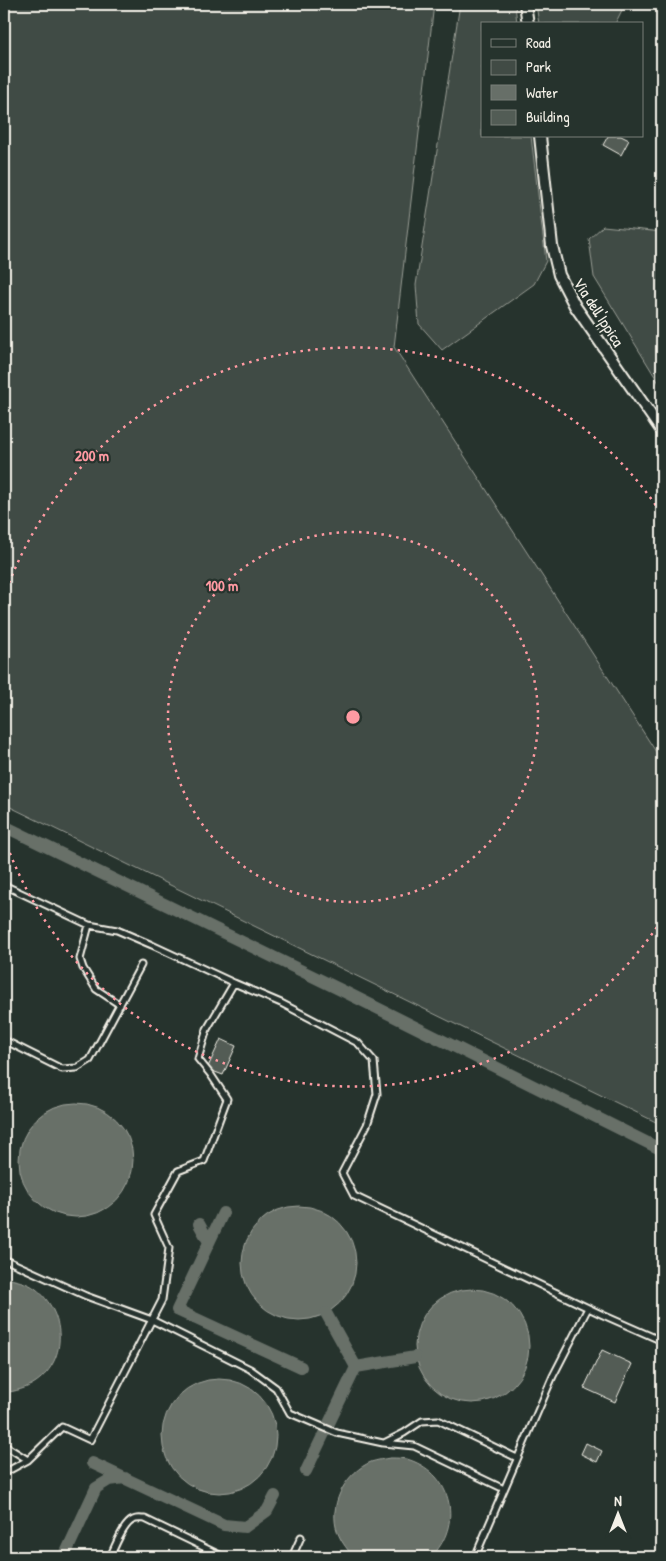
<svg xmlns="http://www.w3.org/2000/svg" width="666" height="1561" viewBox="0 0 666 1561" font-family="'Patrick Hand',sans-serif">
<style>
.green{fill:#414b45;stroke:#9a9e96}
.water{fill:#676f68;stroke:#9fa39b}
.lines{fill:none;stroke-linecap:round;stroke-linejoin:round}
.canal{stroke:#676f68;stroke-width:12}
.building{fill:#525c55;stroke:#f4f1e8}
.service-casing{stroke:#f4f1e8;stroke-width:9}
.minor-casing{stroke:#f4f1e8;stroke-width:14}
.service{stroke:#26332d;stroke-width:5}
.minor{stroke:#26332d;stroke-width:10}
.ring{fill:none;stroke:#ff9aa2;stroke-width:2.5;stroke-dasharray:2.5 5}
.labels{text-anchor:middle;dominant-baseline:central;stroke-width:4.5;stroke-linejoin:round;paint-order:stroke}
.street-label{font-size:16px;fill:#f4f1e8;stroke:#26332d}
.centre{fill:#ff9aa2;stroke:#26332d;stroke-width:2.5}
.ring-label{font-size:15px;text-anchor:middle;font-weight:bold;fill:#ff9aa2;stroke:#26332d;stroke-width:4.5;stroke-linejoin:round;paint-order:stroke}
</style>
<rect width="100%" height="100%" fill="#26332d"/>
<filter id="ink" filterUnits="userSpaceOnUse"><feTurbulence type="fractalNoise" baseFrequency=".02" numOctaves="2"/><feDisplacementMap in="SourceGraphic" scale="10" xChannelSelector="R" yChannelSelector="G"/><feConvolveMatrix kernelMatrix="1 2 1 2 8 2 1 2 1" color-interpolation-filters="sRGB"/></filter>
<g filter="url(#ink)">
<path class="green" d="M4 4H434L394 347 662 761V1125L4 804Z
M460 4H515L517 24H482V136H531L546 261 534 284 442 350 419 324 416 285Z
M536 4H625L615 24H539Z
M603 226 662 232V388L594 277 589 239Z"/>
<path class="water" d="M19 1160a57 57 0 1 1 114 0a57 57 0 1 1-114 0Z
M242 1263a57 57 0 1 1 114 0a57 57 0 1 1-114 0Z
M4 1278C15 1280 27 1282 36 1289 65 1312 69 1359 36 1382 26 1389 15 1391 4 1393Z
M415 1346a57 57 0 1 1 114 0a57 57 0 1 1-114 0Z
M162 1436a57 57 0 1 1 114 0a57 57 0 1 1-114 0Z
M390 1458C397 1458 404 1458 410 1460 453 1475 463 1525 431 1557H354C346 1548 339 1539 336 1527 330 1501 347 1472 371 1462 377 1460 384 1459 390 1458Z"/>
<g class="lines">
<path class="canal" d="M4 826 343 991 662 1150
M223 1213 177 1310 301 1367
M199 1224 209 1242
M356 1367 415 1357
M92 1463 224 1525 245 1527 267 1511 275 1496
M306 1471 356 1367 326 1313
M64 1557 96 1488 109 1480 125 1478"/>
</g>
<path class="building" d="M608 136H621L629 140 621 155 603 145Z
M221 1039 236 1046 223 1075 207 1069Z
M602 1350 632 1364 615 1402 584 1388Z
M586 1443 602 1451 597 1462 581 1454Z"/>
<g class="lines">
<defs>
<path id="service" d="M4 885 89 925 117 930 152 945 234 983 281 1003 358 1043 374 1061 377 1094 367 1125 342 1173 354 1196 603 1315 662 1341
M89 925 80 959 83 968 96 989 120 1005
M4 1040 62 1069 77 1068 90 1060 141 965
M4 1259 86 1296 152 1320 250 1369 276 1388 290 1413 337 1433 383 1443 414 1446 504 1489
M384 1443 404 1433 422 1421 438 1420 517 1458
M4 1445 28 1460
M4 1473 28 1460 62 1427 90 1440 162 1300 169 1248 154 1215 178 1171 204 1161 227 1099 211 1075 198 1059 207 1029 234 983
M110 1557C115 1547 123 1524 133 1520 137 1518 141 1519 145 1519L224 1557
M292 1557 301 1537
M475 1557 553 1376 588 1308"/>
<path id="minor" d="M525 4 528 24
M540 136 552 246 559 275 575 306 662 431"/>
</defs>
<use href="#service" class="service-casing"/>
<use href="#minor" class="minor-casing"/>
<use href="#service" class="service"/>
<use href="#minor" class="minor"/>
</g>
</g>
<g class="ring">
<circle cx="353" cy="717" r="185"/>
<path d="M661 921A369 369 0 0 1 4 837M4 597A369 369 0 0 1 661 513"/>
</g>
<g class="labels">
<g class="street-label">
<text transform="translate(599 312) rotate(57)">Via dell'Ippica</text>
</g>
</g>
<circle cx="353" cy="717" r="8" class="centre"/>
<g class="ring-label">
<text x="92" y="461">200 m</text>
<text x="222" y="591">100 m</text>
</g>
<rect width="666" height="1561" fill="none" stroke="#26332d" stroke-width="20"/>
<rect x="10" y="10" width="646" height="1541" fill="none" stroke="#f4f1e8" stroke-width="2" filter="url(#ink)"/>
<rect x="481" y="22" width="162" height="115" fill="#26332d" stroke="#787f78"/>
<rect x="491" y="39" width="25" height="8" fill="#26332d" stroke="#787f78"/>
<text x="526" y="48" font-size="15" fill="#f4f1e8">Road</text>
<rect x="491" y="60" width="25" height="15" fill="#414b45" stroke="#787f78"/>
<text x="526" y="72" font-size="15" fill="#f4f1e8">Park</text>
<rect x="491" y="85" width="25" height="15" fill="#676f68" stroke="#787f78"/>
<text x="526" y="98" font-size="15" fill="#f4f1e8">Water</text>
<rect x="491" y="110" width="25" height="15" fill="#525c55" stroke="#787f78"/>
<text x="526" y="122" font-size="15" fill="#f4f1e8">Building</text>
<g transform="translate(618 1514)" stroke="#26332d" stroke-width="4" paint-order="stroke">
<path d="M0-4L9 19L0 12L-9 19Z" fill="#f4f1e8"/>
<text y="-8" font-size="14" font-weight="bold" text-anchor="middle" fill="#f4f1e8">N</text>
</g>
</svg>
